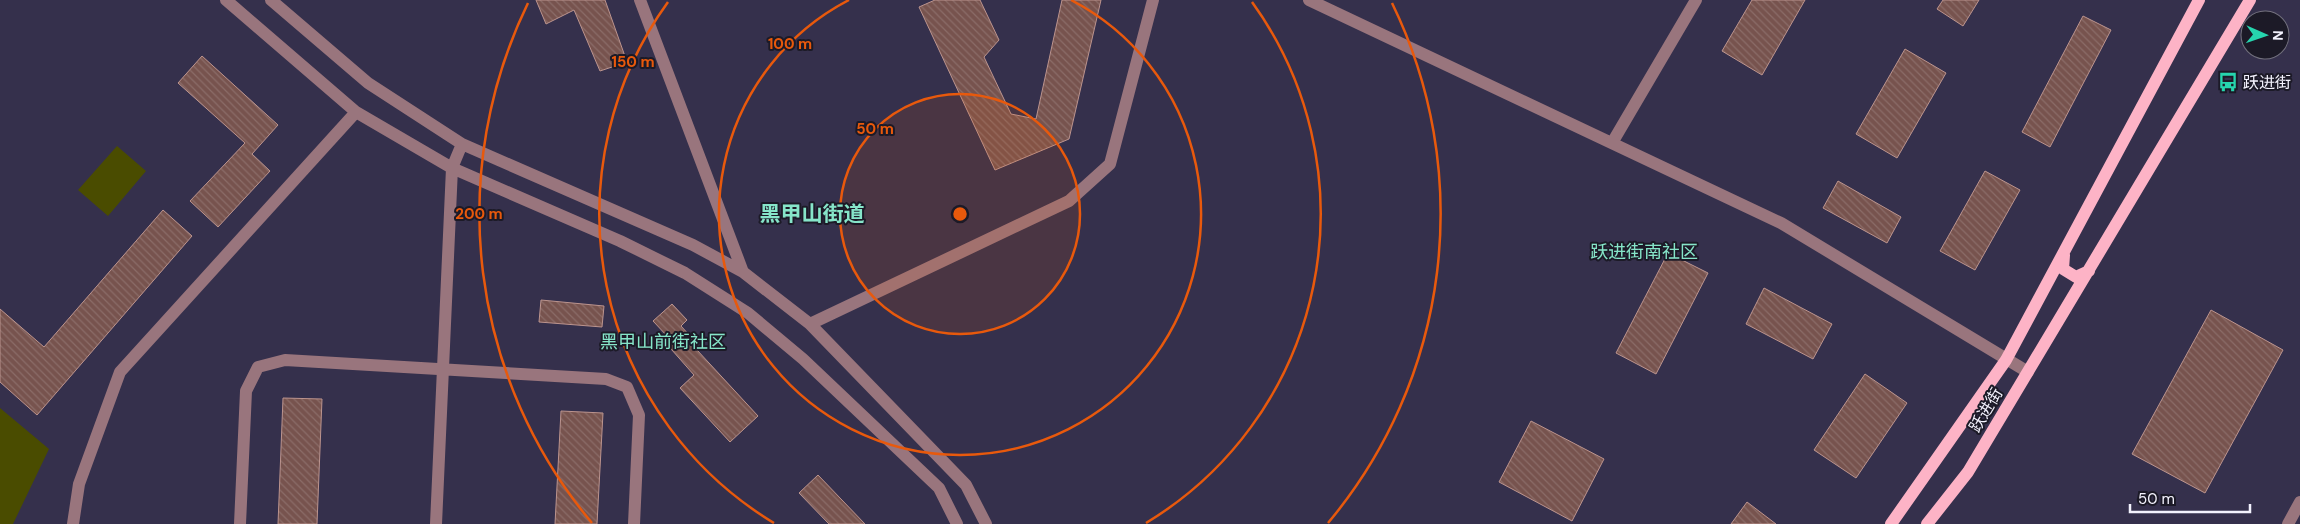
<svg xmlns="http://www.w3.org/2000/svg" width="2300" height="524" viewBox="0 0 2300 524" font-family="'DM Sans','Noto Sans SC',sans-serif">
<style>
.pitch{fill:#4a4c00}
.building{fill:url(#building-back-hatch);stroke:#bc948e}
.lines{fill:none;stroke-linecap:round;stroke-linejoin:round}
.minor{stroke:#99757d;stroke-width:12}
.major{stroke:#fdb3c6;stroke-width:12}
.ring{fill:none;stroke:#e8590c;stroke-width:2.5}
.labels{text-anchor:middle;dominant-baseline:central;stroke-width:4;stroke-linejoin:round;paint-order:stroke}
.poi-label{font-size:16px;fill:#f3f2fd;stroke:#1c1a27;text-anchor:start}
.street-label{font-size:16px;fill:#f3f2fd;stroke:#1c1a27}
.neighbourhood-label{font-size:18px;fill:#86e5c9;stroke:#1c1a27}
.district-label{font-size:21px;font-weight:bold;fill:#86e5c9;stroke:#1c1a27}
.centre{fill:#e8590c;stroke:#1c1a27;stroke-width:2.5}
.ring-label{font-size:15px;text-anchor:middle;font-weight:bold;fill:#e8590c;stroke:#1c1a27;stroke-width:4;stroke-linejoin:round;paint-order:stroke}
</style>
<defs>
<pattern id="building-back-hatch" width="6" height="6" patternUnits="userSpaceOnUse" patternTransform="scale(1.25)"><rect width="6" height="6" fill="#77534e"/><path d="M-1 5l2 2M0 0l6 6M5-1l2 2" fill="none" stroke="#8b6c68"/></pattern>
</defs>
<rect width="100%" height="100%" fill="#35304c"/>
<path class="pitch" d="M117 146 146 171 108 216 78 190Z
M0 408 49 449 13 524H0Z"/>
<path class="building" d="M536 0H605L627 62 600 71 574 10 546 24Z
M935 0H980L999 40 984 57 1011 114 1036 119 1062 0H1101L1069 139 995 170 919 7Z
M1752 0H1805L1762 75 1722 51Z
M1943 0H1979L1963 26 1937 9Z
M2083 16 2111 30 2050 147 2022 132Z
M1905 49 1946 73 1897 158 1856 134Z
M202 56 278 125 252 154 270 171 218 227 190 201 245 143 178 83Z
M1985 171 2020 190 1975 270 1940 251Z
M1838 181 1901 217 1887 243 1823 208Z
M163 210 192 236 37 415 0 382V309L44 347Z
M1668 253 1708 273 1656 374 1616 353Z
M1764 288 1832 324 1813 359 1746 324Z
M541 300 604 306 602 327 539 322Z
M672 304 687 320 681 326 700 347 697 350 758 416 730 442 680 388 694 375 664 341 668 337 653 321Z
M2211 310 2283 350 2205 493 2132 454Z
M1865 374 1907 403 1856 478 1814 450Z
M283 398 322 399 317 524H278Z
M561 411 603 413 597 524H555Z
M1531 421 1604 459 1572 521 1499 482Z
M818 475 865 524H829L799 493Z
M1747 502 1776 524H1731Z"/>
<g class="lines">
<path class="minor" d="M226 0 356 112 452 168 620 241 685 273 748 313 803 359 939 488 957 524
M271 0 368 83 462 144 693 245 743 272 810 324 966 485 986 524
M640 0 743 272
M1309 0 1781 223 2028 372
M1612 143 1696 0
M810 324 1069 201 1110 164 1153 0
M73 524 79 484 120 372 356 112
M240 524 246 391 258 367 285 360 606 379 627 387 639 415 634 524
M436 524 452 168 462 144
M2288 524 2300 502"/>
<path class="major" d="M2064 255 2063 269 2076 277 2089 271
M1891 524 2006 360 2199 0
M1927 524 1968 472 2250 0"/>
</g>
<circle cx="960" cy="214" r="120" fill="#e8590c" fill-opacity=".12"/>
<g class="ring">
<circle cx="960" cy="214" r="120"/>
<path d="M1071 0A241 241 0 1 1 849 0"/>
<path d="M774 523A361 361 0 0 1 668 2M1252 2A361 361 0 0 1 1146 523"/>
<path d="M592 523A481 481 0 0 1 528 3M1392 3A481 481 0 0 1 1328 523"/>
</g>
<defs>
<symbol id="bus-bare" viewBox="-9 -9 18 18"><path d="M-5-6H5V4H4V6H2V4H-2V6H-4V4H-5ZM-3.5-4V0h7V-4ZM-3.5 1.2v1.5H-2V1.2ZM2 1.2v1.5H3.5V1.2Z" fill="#26d5ae" stroke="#1c1a27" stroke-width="2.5" paint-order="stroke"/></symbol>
</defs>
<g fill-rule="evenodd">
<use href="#bus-bare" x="2214" y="68" width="28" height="28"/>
</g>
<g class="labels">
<g class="poi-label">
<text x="2243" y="82">跃进街</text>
</g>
<g class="street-label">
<text transform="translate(1986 410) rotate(-59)">跃进街</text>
</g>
<g class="neighbourhood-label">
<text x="1644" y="252">跃进街南社区</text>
<text x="663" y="342">黑甲山前街社区</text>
</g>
<g class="district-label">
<text x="812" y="214">黑甲山街道</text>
</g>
</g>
<circle cx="960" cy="214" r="8" class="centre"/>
<g class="ring-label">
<text x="790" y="49">100 m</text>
<text x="633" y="67">150 m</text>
<text x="875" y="134">50 m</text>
<text x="479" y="219">200 m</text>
</g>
<g transform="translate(2265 35) rotate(92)"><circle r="24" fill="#1c1a27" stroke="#72707d"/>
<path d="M0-4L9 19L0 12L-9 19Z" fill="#26d5ae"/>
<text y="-8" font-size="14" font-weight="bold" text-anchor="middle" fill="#f3f2fd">N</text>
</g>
<path d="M2130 504v8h120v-8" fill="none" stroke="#f3f2fd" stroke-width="2.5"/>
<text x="2138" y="504" font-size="15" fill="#f3f2fd" stroke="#1c1a27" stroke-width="4" paint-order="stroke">50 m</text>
</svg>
